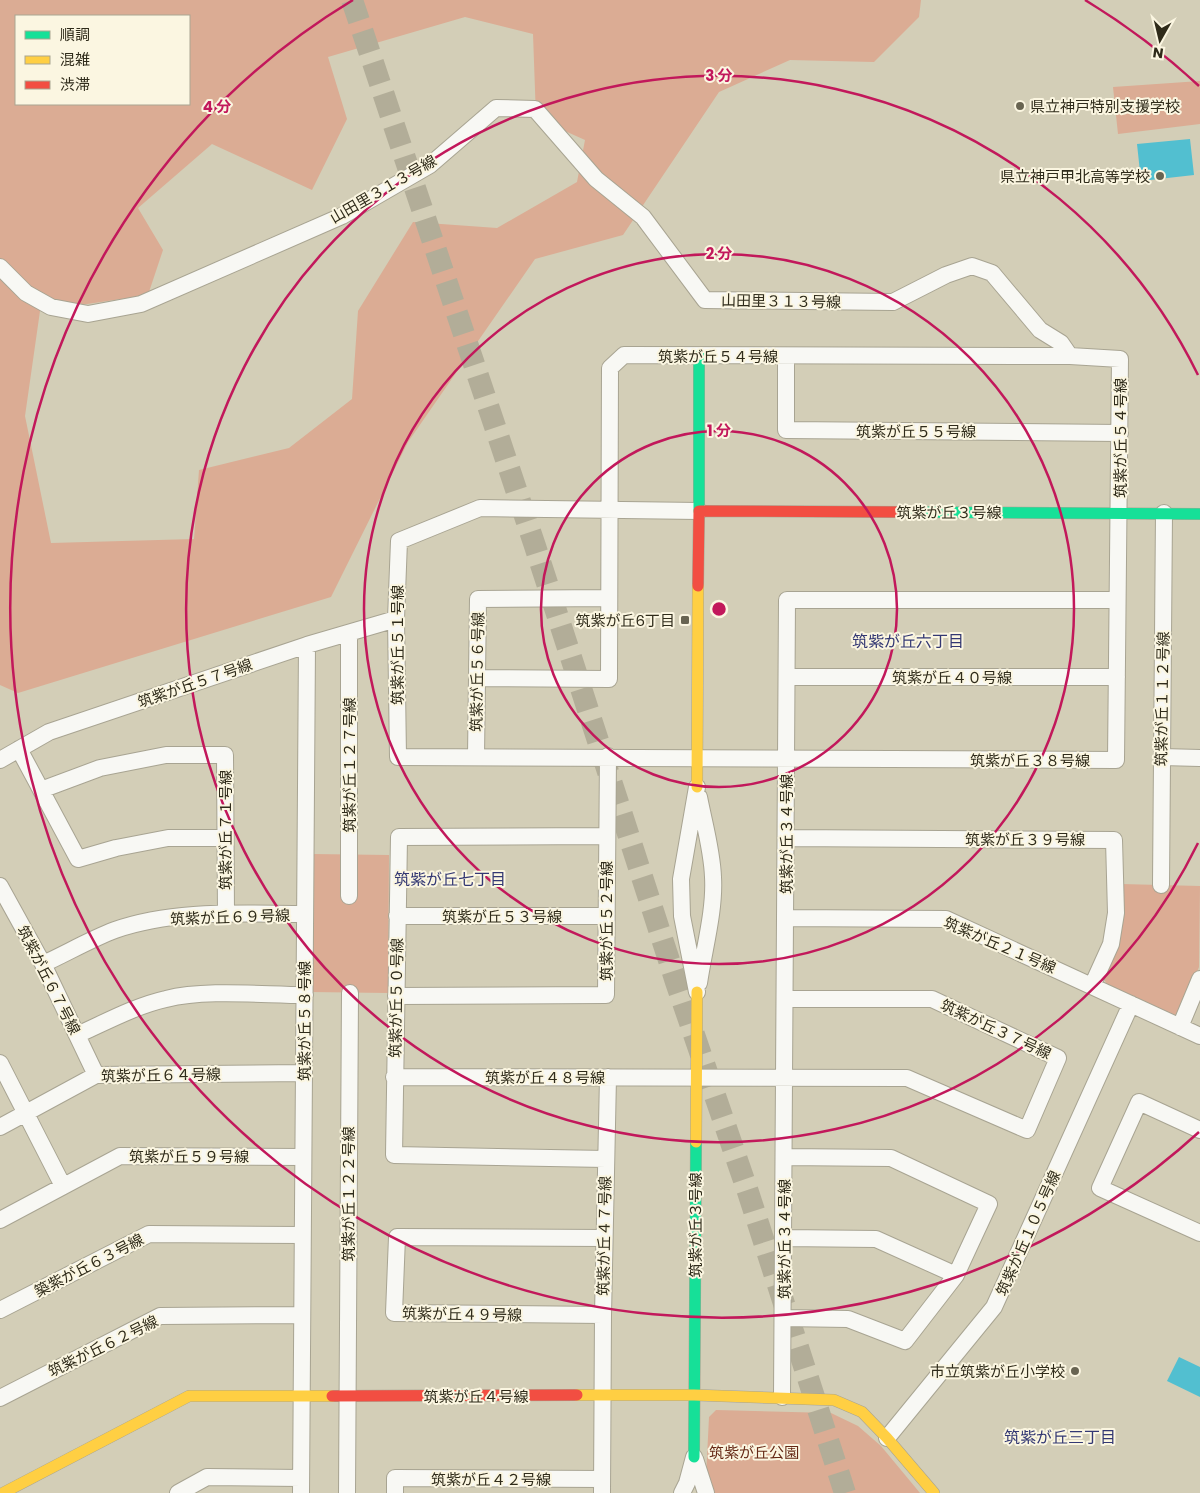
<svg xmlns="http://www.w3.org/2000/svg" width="1200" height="1493" viewBox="0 0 1200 1493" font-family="Poppins,'Noto Sans JP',sans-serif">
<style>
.green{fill:#dbac94;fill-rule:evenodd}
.water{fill:#52bfd0}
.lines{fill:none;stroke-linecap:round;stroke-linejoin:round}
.secondary-tunnel{stroke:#b2ad98;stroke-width:22;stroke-dasharray:22 11;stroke-linecap:butt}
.street-casing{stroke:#a8a492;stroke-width:18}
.fast-casing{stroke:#a8a492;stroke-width:12}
.slow-casing{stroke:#a8a492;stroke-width:12}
.jam-casing{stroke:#a8a492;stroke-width:12}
.street{stroke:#f8f8f4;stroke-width:16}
.fast{stroke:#16e098;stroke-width:11}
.slow{stroke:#ffcf43;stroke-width:11}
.jam{stroke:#f24e42;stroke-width:11}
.ring{fill:none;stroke:#c2185b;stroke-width:2.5}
.poi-dot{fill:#686451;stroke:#fbf6e1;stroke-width:2}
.labels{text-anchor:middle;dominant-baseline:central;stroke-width:4;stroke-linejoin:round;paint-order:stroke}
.poi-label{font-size:15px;fill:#2f2b1a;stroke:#fbf6e1;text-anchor:end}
.street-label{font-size:15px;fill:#2f2b1a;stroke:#fbf6e1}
.park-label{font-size:15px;fill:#652815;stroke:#fbf6e1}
.neighbourhood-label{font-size:16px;fill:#333873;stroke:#fbf6e1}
.centre{fill:#c2185b;stroke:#fbf6e1;stroke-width:2.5}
.ring-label{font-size:15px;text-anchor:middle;font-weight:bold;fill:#c2185b;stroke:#fbf6e1;stroke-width:4;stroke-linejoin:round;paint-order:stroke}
</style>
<rect width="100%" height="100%" fill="#d3ceb7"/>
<path class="green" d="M0 0H921L919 17 874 62 790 60 719 92 623 235 535 259 408 442 331 597 18 693 0 685ZM16 16H189V104H16ZM465 17 533 34 536 118 585 140 577 182 497 228 413 222 358 311 352 399 289 448 199 470 194 539 51 543 25 416 40 311 148 295 163 250 138 208 212 144 312 190 347 119 328 57Z
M1200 81V124L1118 134 1113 87Z
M312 854 389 855 388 993 310 992Z
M1121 884 1200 886 1199 967 1180 1013 1172 1016 1107 986 1104 978Z
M716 1410 831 1413 858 1426 881 1446 920 1493H714L706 1477 709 1417Z"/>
<path class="water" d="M1190 139 1194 175 1141 181 1137 144Z
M1179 1357 1200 1367V1397L1167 1381Z"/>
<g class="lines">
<path class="secondary-tunnel" d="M352 0 535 546 676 982 748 1192 845 1493"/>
<defs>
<path id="street" d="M0 267 26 293 51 307 88 314 141 304 342 216 430 165 496 108 535 109 596 179 643 217 705 300 893 302 946 275 972 266 992 273 1040 330 1061 343 1070 356
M786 357V430L1120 433
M787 677H1117
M477 678 609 679 610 368 624 355 1070 356 1120 359 1116 760C877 759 638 756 398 757L396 619 399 541 480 508 699 511
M19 749 78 859 116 848 168 838H225
M476 756 478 599 609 598
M1162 757 1200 758
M0 760 49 732 307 645 396 619
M697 787 681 879 682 916 697 992
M41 790 100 768 166 755H225L226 914
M786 838 1114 840 1116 913 1111 944 1092 986
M1161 885 1164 513
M0 886 43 964 96 1075
M349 896V633
M397 916H606
M785 918 946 919 1200 1036
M43 964C67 953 91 939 115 930 175 909 243 914 305 914
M699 983C704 949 715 910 713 877 712 850 704 823 699 797
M396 996 606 995 608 756
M1180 1027 1200 979
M77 1035C106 1022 135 1006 166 999 206 989 263 995 305 995
M0 1063 63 1186
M394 1077 907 1078 1027 1130 1058 1058 932 999H785
M0 1127 96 1075 304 1073
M1200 1130 1139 1102 1100 1188 1200 1233
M606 1159 394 1155 399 837 607 836
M0 1220 120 1156 303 1157
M784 1238 876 1239 956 1275
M0 1310 149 1234 302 1235
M603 1315 394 1313 397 1237 604 1238
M783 1318 848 1319 905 1341 956 1275 989 1204 891 1158 784 1157
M782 1397 787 600H1117
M0 1398 160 1316 302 1315
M887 1438 994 1307 1131 1004
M695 1459 706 1493
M178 1493 207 1477 301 1478
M301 1493 307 645
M347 1493 350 993
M395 1493V1478L602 1479
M602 1493 603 1315 608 1077
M682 1493 687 1483 694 1457"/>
<path id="fast" d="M699 356V511
M902 512 1200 514
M694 1457 696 1142"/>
<path id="slow" d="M697 787 698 586
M696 1142 697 992
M577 1395H694L834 1400 862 1412 887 1438 934 1493
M3 1493 189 1396H332"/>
<path id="jam" d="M698 586 699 511 902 512
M332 1396 577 1395"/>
</defs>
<use href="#street" class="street-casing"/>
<use href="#fast" class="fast-casing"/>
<use href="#slow" class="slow-casing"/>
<use href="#jam" class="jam-casing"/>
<use href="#street" class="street"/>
<use href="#fast" class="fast"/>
<use href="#slow" class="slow"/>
<use href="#jam" class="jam"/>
</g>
<g class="ring">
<circle cx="719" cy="609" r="178"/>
<circle cx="719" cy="609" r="355"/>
<path d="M1198 843A533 533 0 1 1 1198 375"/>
<path d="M1199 1132A710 710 0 1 1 353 0M1085 0A710 710 0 0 1 1199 86"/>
</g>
<g class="poi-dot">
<circle cx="1020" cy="106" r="5"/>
<circle cx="1160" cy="176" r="5"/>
<rect x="680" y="615" width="10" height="10" rx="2.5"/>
<circle cx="1075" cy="1371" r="5"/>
</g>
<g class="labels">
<g class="poi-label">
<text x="1030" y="106" text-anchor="start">県立神戸特別支援学校</text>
<text x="1150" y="176">県立神戸甲北高等学校</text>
<text x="675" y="620">筑紫が丘6丁目</text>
<text x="1065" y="1371">市立筑紫が丘小学校</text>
</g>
<g class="street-label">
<text transform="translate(383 189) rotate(-30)">山田里３１３号線</text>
<text transform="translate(781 301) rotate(1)">山田里３１３号線</text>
<text x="718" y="356">筑紫が丘５４号線</text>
<text x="916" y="431">筑紫が丘５５号線</text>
<text transform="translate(1120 438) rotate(-90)">筑紫が丘５４号線</text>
<text x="949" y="512">筑紫が丘３号線</text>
<text transform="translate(397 645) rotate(-90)">筑紫が丘５１号線</text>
<text transform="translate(477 672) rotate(-89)">筑紫が丘５６号線</text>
<text x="952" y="677">筑紫が丘４０号線</text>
<text transform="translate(195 683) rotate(-19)">筑紫が丘５７号線</text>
<text transform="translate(1162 699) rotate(-89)">筑紫が丘１１２号線</text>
<text x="1030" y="760">筑紫が丘３８号線</text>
<text transform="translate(349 765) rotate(-90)">筑紫が丘１２７号線</text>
<text transform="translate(225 830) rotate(-90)">筑紫が丘７１号線</text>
<text transform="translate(786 834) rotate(-90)">筑紫が丘３４号線</text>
<text x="1025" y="839">筑紫が丘３９号線</text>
<text x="502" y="916">筑紫が丘５３号線</text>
<text transform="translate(230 917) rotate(-2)">筑紫が丘６９号線</text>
<text transform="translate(606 921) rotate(-90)">筑紫が丘５２号線</text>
<text transform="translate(1000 945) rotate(23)">筑紫が丘２１号線</text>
<text transform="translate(49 980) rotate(63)">筑紫が丘６７号線</text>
<text transform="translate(396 998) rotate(-89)">筑紫が丘５０号線</text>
<text transform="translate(304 1021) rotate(-90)">筑紫が丘５８号線</text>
<text transform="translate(996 1029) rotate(25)">筑紫が丘３７号線</text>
<text transform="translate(161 1075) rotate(-1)">筑紫が丘６４号線</text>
<text x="545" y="1077">筑紫が丘４８号線</text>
<text x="189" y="1156">筑紫が丘５９号線</text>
<text transform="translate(348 1194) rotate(-90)">筑紫が丘１２２号線</text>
<text transform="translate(695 1225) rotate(-90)">筑紫が丘３号線</text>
<text transform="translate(1028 1233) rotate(-66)">筑紫が丘１０５号線</text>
<text transform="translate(604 1236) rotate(-89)">筑紫が丘４７号線</text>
<text transform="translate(784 1239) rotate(-90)">筑紫が丘３４号線</text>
<text transform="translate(89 1265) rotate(-27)">築紫が丘６３号線</text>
<text transform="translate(462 1314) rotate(1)">筑紫が丘４９号線</text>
<text transform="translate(103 1346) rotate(-26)">筑紫が丘６２号線</text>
<text x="476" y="1396">筑紫が丘４号線</text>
<text x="491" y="1479">筑紫が丘４２号線</text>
</g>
<g class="park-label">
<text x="754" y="1452">筑紫が丘公園</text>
</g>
<g class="neighbourhood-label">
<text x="908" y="641">筑紫が丘六丁目</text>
<text x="450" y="879">筑紫が丘七丁目</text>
<text x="1060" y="1437">筑紫が丘三丁目</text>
</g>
</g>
<circle cx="719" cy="609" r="8" class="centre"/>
<g class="ring-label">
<text x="719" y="81">3 分</text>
<text x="217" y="112">4 分</text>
<text x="719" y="259">2 分</text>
<text x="719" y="436">1 分</text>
</g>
<rect x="15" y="15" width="175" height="90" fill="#fbf6e1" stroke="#a9a591"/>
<rect x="25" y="31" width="25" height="8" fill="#16e098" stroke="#a9a591"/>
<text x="60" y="40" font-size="15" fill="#2f2b1a">順調</text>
<rect x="25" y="56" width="25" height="8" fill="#ffcf43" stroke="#a9a591"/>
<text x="60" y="65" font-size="15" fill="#2f2b1a">混雑</text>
<rect x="25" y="81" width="25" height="8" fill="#f24e42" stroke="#a9a591"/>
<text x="60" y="90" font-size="15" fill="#2f2b1a">渋滞</text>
<g transform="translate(1160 40) rotate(188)" stroke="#fbf6e1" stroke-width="4" paint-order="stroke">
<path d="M0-4L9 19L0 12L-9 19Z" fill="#2f2b1a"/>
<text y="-8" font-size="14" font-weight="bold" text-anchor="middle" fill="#2f2b1a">N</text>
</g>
</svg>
